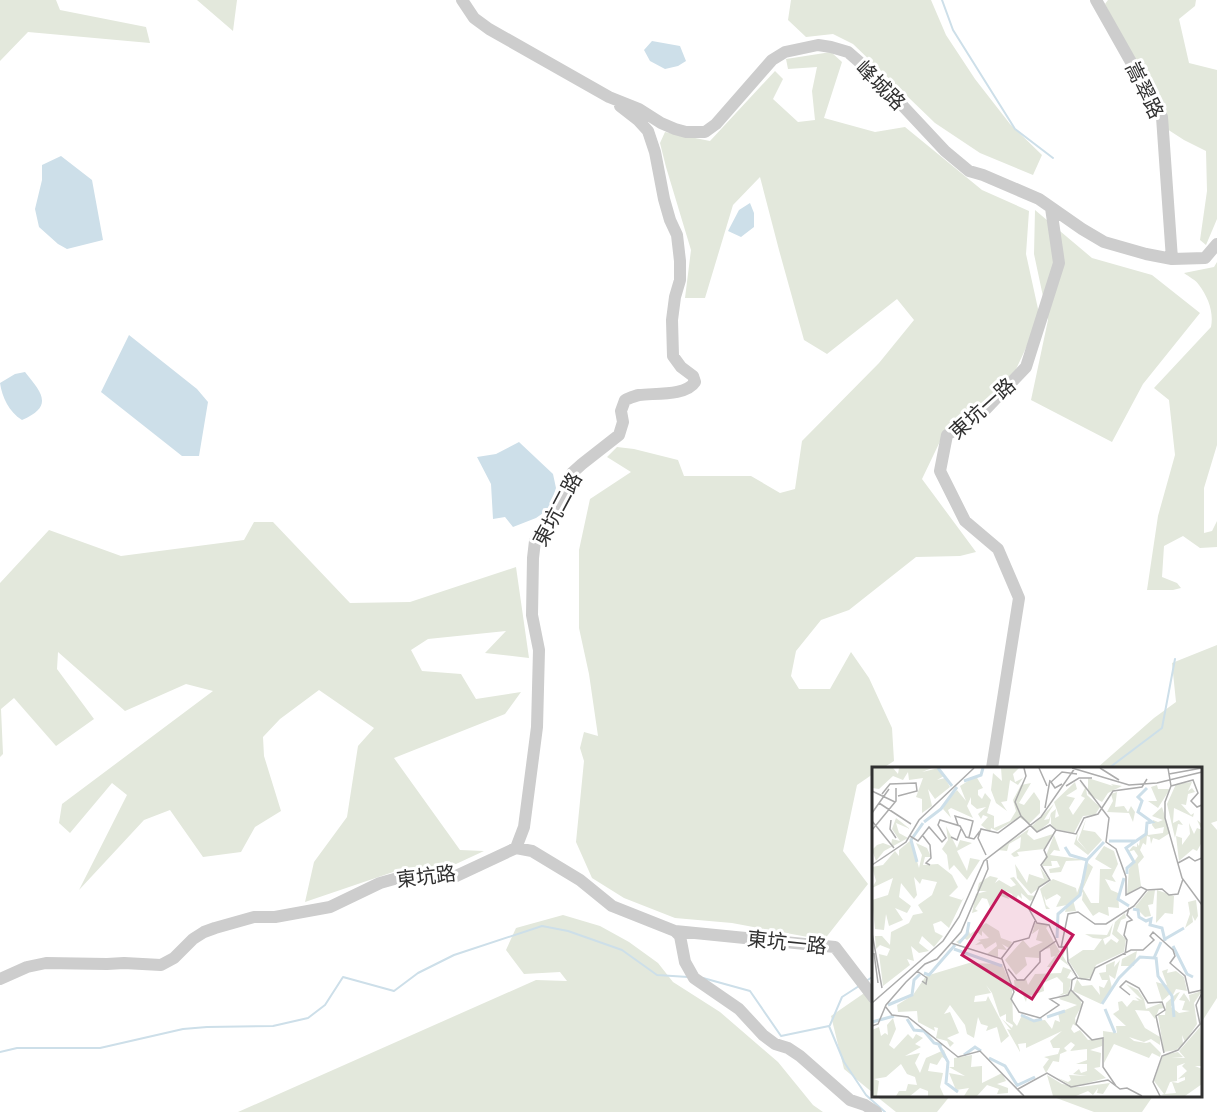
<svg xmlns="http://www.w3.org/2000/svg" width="1217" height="1112" viewBox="0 0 1217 1112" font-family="'Asap Condensed','Noto Sans TC',sans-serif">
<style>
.green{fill:#e3e8dc}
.water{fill:#cddfe9}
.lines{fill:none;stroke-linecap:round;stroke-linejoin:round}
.stream{stroke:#cddfe9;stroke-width:2}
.minor{stroke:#cdcdcd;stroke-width:12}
.labels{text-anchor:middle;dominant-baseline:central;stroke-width:6;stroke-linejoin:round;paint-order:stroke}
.street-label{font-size:20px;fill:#303030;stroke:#fff}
.inset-river{fill:none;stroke:#cddfe9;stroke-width:3}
.inset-road{fill:none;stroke:#acacac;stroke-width:1.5}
.view{fill:#c2185b;fill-opacity:0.15;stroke:#c2185b;stroke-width:3}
.inset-edge{fill:none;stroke:#303030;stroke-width:3}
</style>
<rect width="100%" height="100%" fill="#fff"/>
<path class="green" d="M0 0H56L60 10 146 27 150 43 28 32 0 61Z
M197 0H237L233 31Z
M791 0H931L946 35 975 79 1010 124 1042 155 1033 175 980 153 935 123 853 44 833 34 806 37 788 20Z
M1108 0H1196L1195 6 1179 19 1189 63 1217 70V219L1206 245 1200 240 1207 191 1206 151 1184 140 1167 129 1105 4Z
M831 52 842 62 824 118 875 132 905 127 982 190 1029 211 1026 254 1040 318 1011 380 978 410 945 431 922 479 976 552 960 556 916 557 849 610 821 620 796 651 791 676 799 689H830L851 652 869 678 892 728 894 761 883 768H874L873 774 857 785 843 851 868 884 824 940 732 923 675 918 624 898 592 878 576 842 584 761 580 748 584 732 598 736 589 674 579 628V550L590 499 631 472 607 457 617 447 634 449 678 460 684 476H751L780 493 795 489 802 441 879 363 914 320 897 299 827 354 804 340 779 250 760 177 733 205 705 298H685L691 250 666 167 660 143 665 132 710 141 775 71 783 79 773 99 798 122 815 120 812 91 817 67 788 69 786 59Z
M1035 210 1092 258 1152 275 1200 313 1143 384 1112 442 1031 400 1048 320 1034 254Z
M1217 262V445L1204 488V533L1212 531 1217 521V547L1200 548 1183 536 1164 546 1162 577 1177 583 1181 588 1173 590H1147L1158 516 1175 455 1169 400 1154 388 1211 327C1214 312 1208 297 1199 285 1196 280 1189 277 1184 273L1214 267Z
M254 522H273L350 603 410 602 516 567 529 658 485 653 506 631 428 639 411 650 422 671 461 674 476 699 521 692 505 714 394 758 460 850 484 851 456 864 402 869 305 902 314 862 347 817 358 746 374 728 319 690 280 719 263 737 264 756 281 811 255 827 241 852 203 857 170 810 144 820 79 890 127 795 112 783 70 833 59 823 62 804 213 691 186 684 125 711 58 652 57 669 94 719 56 746 14 698 1 709 3 754 0 757V583L49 530 121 556 244 540Z
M1217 645V821L1211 823 1217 830V998L1201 1023 1200 768H1097L1154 718 1176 702 1172 663Z
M563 915 600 926 629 942 658 963 673 982 720 1012 778 1062 813 1105 823 1112H238L536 980 567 981 560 972 524 974 506 950 516 928Z
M873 987V1093L844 1069 831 1016Z
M876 1096H950L937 1112H896Z
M1051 1096H1153L1142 1112H1094Z"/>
<path class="water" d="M652 41 680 46 686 61 678 66 665 69 650 61 644 50Z
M61 156 92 180 103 240 67 249 58 244 39 227 35 209 42 180V165Z
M750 203 754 213V227L741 237 728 231 739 210Z
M129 335 197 389 208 402 199 456H182L101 392Z
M25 372C42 393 54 406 22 420 9 412 2 397 0 383L15 374Z
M519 442 553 474 556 488 549 509 536 518 513 527 505 517 493 519 491 484 477 457 496 454Z"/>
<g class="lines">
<path class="stream" d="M942 0 953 30 1015 129 1053 158
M1109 768 1162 728 1175 659
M703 978 750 991 781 1036 829 1026 844 1062 866 1095 885 1112
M866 981 874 976
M830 1025 842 997 859 986
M0 1052 17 1048H100L183 1029 207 1027 273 1026 308 1018 325 1005 343 977 394 991 418 973 454 955 542 926 568 931 622 950 657 975 688 977"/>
<path class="minor" d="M462 0 474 18 489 29 609 97 639 109 661 123 675 129 686 132H705L716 124 772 60 785 52 818 45 831 47 848 52 872 73 945 151 969 171 983 175 1039 199 1082 229 1104 242 1146 254 1172 259 1205 258 1217 244
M1096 0 1162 117 1172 259
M992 768 1019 598 998 549 965 521 940 471 947 435 983 412 1026 367 1059 263 1051 208
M516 848 524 827 537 727 539 650 532 615 533 558 535 541 546 526 562 499 572 473 582 464 619 435 623 422 621 411 625 400C630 398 634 396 639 395 655 393 686 396 695 382L693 376 681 367 673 356 672 320 675 297 680 280V261L677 235 670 220 664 199 655 152 648 131 638 120 620 106
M675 931 835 947 874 998
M0 979 27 967 46 963 107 964 124 963 161 965 174 958 193 939 204 932 215 928 254 917H275L330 907 380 883 405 876 431 874 454 877 516 848 532 851 580 880 612 906 675 931 680 936 685 962 694 978 739 1009 763 1035 775 1044 788 1048 800 1056 850 1100 865 1105 876 1112"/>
</g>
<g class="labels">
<g class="street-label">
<text transform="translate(881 85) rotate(45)">峰城路</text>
<text transform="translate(1145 90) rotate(64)">嵩翠路</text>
<text transform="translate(982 408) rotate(-42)">東坑一路</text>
<text transform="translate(557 509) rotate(-62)">東坑二路</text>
<text transform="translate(426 876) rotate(-7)">東坑路</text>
<text transform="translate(787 942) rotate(6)">東坑一路</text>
</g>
</g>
<g transform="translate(872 767)">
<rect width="330" height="330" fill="#fff"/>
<path d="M0 1H21L26 7 27 1H60L50 5 67 1 72 9 65 13 73 11 78 20 63 32 56 22 60 39 50 46V32L44 30 51 11 37 13 36 5 31 13 21 9 7 22 0 21ZM129 1H147L141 7 143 15 151 11 146 18 138 13 135 34 129 35 135 44 124 36 119 23 121 6 130 14ZM104 9 111 21 106 23V28L110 32 113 26 119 33 115 46 122 49V61L138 54 144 44 141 33 149 18 159 16 147 36 152 38 162 25 168 34V46L157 57 147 50 125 64 119 61 118 65 109 58 116 50 111 48 109 52 106 47 114 40 105 42 99 37V30L95 39 101 51 79 41 76 43 79 51 71 42 74 34 85 23 94 34 88 19ZM216 11 241 19 239 17 250 19 236 26 230 35 216 27ZM203 15 205 22 194 29 203 31 197 41 201 48 213 31 209 29 213 21 207 15 214 21 215 28 228 40 223 48 211 49 202 66 183 62 179 57V48L177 56 165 65 159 60 182 37 172 53 177 52 179 46 184 42 183 51 187 49 182 35ZM320 15 316 24 320 21 323 25 316 27 314 38 309 37 319 48 322 46 321 50 302 41 301 56 307 53 311 58 306 57 303 71 295 37 304 17ZM285 18 286 22H298L286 41 276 34H285L279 20ZM245 25 243 40 252 39 256 45 259 39 263 45 261 55 257 46 235 45 241 34 239 27ZM290 40 298 66 287 73 281 71 279 77 278 70 275 69 274 78 271 76 268 83 272 90 266 97 269 119 255 127 257 102 266 89 262 83 256 85 261 79 265 80V76L267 79 268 72 276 63V68L291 66 292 60 283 62 280 58 281 53 286 55 291 53 280 49ZM24 51 38 62 24 56 27 66 36 71 12 84 4 94 0 83 5 78 11 76 19 79 20 72 28 74 20 62ZM214 52 211 63 223 65 230 73 216 88 202 77 206 65 205 73 216 85 206 73ZM325 53 330 57V75L325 84 321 82 307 94 304 69 310 71V78L318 67 317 56 322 67 325 61 330 63ZM74 59 85 81 88 73 100 76 85 84 95 104 98 91 108 93 95 113 82 98 77 103 75 88 70 82 76 73ZM157 62 155 67 162 73 181 67 172 82 145 85 147 89 142 90 139 87 148 81 149 70 137 77 135 84 126 83ZM182 68 188 84 182 83 178 88 214 93 194 94 189 105 178 106 177 102 188 100 185 94H179L180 99H170ZM39 73 47 101 50 88 44 76 55 81 59 90H53L51 98 66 97 80 108 86 120 77 129 90 133 92 130 77 161 69 154 61 157 63 165 71 169 62 180 50 169 47 176 57 184 47 186 39 179 42 194 35 192 38 198 11 219 7 187 15 189 18 182 8 178 4 182 3 169H10L18 178 19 165 37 156 41 148 51 146 46 138 60 128 65 115 50 112 48 117 42 110 45 128 42 132 29 116 27 130 39 139 35 146 23 141 31 153 17 159 14 147 12 163 3 162 0 133 16 128 21 111 0 121 4 114 0 100 11 98 23 84 27 89V83ZM232 79 242 84 246 97 240 109 244 115 233 112 239 123 246 126 247 141 236 140 237 149 227 145 221 149 210 133 211 125 201 133 204 144 193 145 195 138 184 140 189 130 185 127 174 133 172 129 174 138 178 142H174L168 122 181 112 204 121 205 126 216 96 221 100 211 122 219 136H227L228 102H240L223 92ZM143 97 155 116 157 107 172 112 168 100 177 113 159 127 145 111ZM118 109 126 111 123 116 127 113 139 120 144 118 138 111 142 110 156 128 163 129 162 132 158 134 149 126 150 132 146 128 143 134 140 127 134 124 137 132 126 128 118 140 115 132 110 131 103 142 106 144 100 146 104 127 115 124H105L107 116ZM283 123 281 137 276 138 279 149 273 150 263 140 276 124ZM285 123 302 129 301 147 293 146 284 156ZM324 133 326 149 323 154 320 148 321 155 313 161 318 147 316 135ZM253 146 254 151 249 153 245 164 254 172 252 185 224 198 219 211 209 213 196 193 211 183H222L230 172 221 171 213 167 235 168 241 156 238 169 231 172 233 178 239 172 245 176 247 173 240 167 243 155ZM114 156 127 164 129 171 140 175 137 181 130 177 135 183 126 182V190L115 187 125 179 124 175 113 182 110 177 103 178 109 174 105 173 117 171 110 164V169L105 165 95 173 92 171 87 177 84 175 96 167 95 158 98 167ZM163 156 177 158 174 161 188 185 185 187 189 186V182H194L191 189 197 199 188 192 181 200H175L183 189 179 190 178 181 169 183 167 191 153 190 155 198 144 208 133 193 151 173 158 181 171 175 164 173 167 162 160 167ZM265 184 262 199H249L250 192ZM248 193 243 212 237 208 240 221 229 237 201 224 205 212 210 219 220 218 228 228 227 219 232 221 236 213H230L227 206 234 205V198L243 194 242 200ZM97 196 130 197 140 221 141 254 145 259 150 248 163 254 173 253 180 262 183 253 188 255 186 246 205 238 187 232 199 224 207 229 210 238 203 251 204 259 201 257 199 262 202 266 208 263 216 273 230 271V279L218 283 229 286 228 300 222 301 234 311 201 320 186 311 196 315 199 313 197 308 215 309 201 307 207 302 209 306 215 304V297H204L215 293V282L198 284 203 278 199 275 192 281 195 284 188 287 187 295 181 294 174 306 171 300 177 292 172 290 186 287 188 281H181L178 274 190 264 154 281V276L146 277 148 284V285L135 262 139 263 130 252 140 261 141 258 134 254V247L128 250 120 226 114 218 119 226 103 229 102 235 114 234 116 229 137 269 129 276 125 260 114 264 116 259 109 257 106 250 102 271 95 267 93 258 78 238 72 247 78 245 87 266 75 271 82 276 78 280 75 274 64 271 66 261 62 260 63 264 46 255 45 244 26 245 25 238 41 228 54 209ZM191 200 199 203 203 210 199 204 195 211 199 212 197 226 186 229 191 226V216L185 210 171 216 172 224 155 230 154 235 148 221 143 223 142 213 154 212 156 218 163 207 189 206ZM296 202 295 206 304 204 312 210 315 224 304 222 300 230 298 227 290 234 284 215 295 218 290 204ZM254 217 266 223 272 232 274 242 289 236 292 241 287 242 283 252 277 244 263 243 273 261 288 270V278L279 272 272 275 257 270 262 274 274 276 278 275 289 286 288 290 280 286 277 291 242 277 232 296 231 264 245 266 244 259H254L241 247 247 243 246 235 250 234 255 240 261 233 267 234 263 230 270 233ZM330 224 322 236 325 257 313 275 310 268 311 277 304 283 292 285 286 248H293L294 236 305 226 308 225 299 240 307 246 318 244 310 243 313 234 307 233 312 226 318 235 317 228ZM21 251 24 262 17 278 22 282 36 267 41 272 44 267 51 271 43 277 49 280 33 289 48 286 43 296 48 306 54 291 72 283 76 294 70 290 65 298 58 296 56 304 71 306 68 320 72 329H56V324L48 321 38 329H24L27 324H34L36 317 45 318 43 310 35 307 29 297 14 310 2 312 7 314 5 329H0V263L7 260 9 269 13 266 16 268 15 258ZM328 260 330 299H323L330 302V317L313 329 289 328 292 327 282 314 291 288 306 285 311 290H299L313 291 307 284ZM313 296 310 299 315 304 306 312 313 310V313L306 316 300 315 304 326 293 327 298 315 305 314V299ZM100 288 99 300 110 299V316L130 306 134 314 125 317 136 321V326L125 327 127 322 115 318 105 329H92L97 321 84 323 77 306 93 309 77 300H82V291ZM175 308 190 317 208 320 238 316 231 327 225 326 226 321 221 328 216 324 204 329H181Z" fill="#e3e8dc" fill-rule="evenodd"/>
<path class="inset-river" d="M66 1 80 19M92 14 109 8 111 1M52 55 69 42 85 20M237 74H263M193 80 198 88 215 93M45 95 39 73 51 56M255 107V101L262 95 254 81 274 67 275 56 280 55 266 45 270 34 266 30 275 21M252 111 246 132 257 139M261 142 266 143 267 150 274 154 279 152 278 158 290 161 293 174M185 171 186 147 208 128 215 93 232 75M293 172 312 161M87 176 95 167 97 155M301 179 315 207 321 210M82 182 130 199M284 190 286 209 300 229 302 250M52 206 57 208 83 178M230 237 247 211 268 190 282 191 289 175M16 238 40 228 42 213 48 207M233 242 243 266M149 248 162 254 170 252M175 250 193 244M35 252 42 263 52 264 62 276 70 278M0 255 22 249M67 278 76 295 74 316 86 325M92 288 103 280 109 284M117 291 133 299 145 318M144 319 163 310"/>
<path class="inset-road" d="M152 1 154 9 143 35 149 49 165 65 178 58 184 63 172 83 175 90 169 98 178 113 167 120 157 142 165 156 177 158 187 180H195L196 195 205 210 200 213 199 223 211 235 204 257 220 273 231 271V300L244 319M167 1 175 19M200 1 257 18 285 16 330 5M228 1 247 13M296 1 299 19 293 35V51L310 111 330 138M297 7 330 1M208 13 237 51 234 75 244 82 254 110V128L269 120 275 123M190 17 183 21 179 15 190 5 205 7M194 19 207 11H220M299 19 321 13 326 26 319 34 325 40 330 38M0 24 23 35M10 27 18 17 44 16 45 24 26 29M7 36 39 57M173 41 178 13M0 46 17 22M19 53 18 62 24 71M0 54 22 81M86 58 83 49 101 54 97 70M0 63 24 34V21M184 63 204 67 212 51 226 47 241 24 270 20 275 12M38 69 46 74 57 60 70 75 74 71 66 58 68 53 88 59 94 70 102 72 108 64M51 69 58 78 59 91 54 96 58 98M79 70 85 73 89 62M114 88 106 71 109 62 126 66 149 49M306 96 317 90 323 94 330 91M0 98 34 75 47 53 102 1M0 166 10 221M79 176 130 192 142 225 139 232 147 245 168 251 187 238 178 232 196 228 199 222M189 181 196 147 206 145 223 157H234L262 139 275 123 290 122 297 128 306 127 311 112M2 186 6 216M253 188 255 173 252 168 255 155 260 153 255 148 257 141M129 192 142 175 157 171 163 154M136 202 145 213H152L168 195V185L184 174M45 204 55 211 54 217 50 214M205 211 218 213 223 201 259 183H271L282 173 278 169 281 165 301 183 303 189 298 196 313 209 317 226 330 223M258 228 248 220 254 214 267 221 276 236 290 235 293 243 284 249 292 286M0 236 71 174 87 150 112 94 169 50 203 1M13 239 20 248 36 250 86 290 108 284 152 329M0 259 6 257 14 238 34 215 53 197 65 192 89 165 116 102 115 93M146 322 175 306 199 320 236 313 248 322 255 321 270 329M288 329 281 315 290 289 306 283 328 257 324 238 330 226"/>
<path class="view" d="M130 124 201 168 160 232 90 188Z"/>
<rect width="330" height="330" class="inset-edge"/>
</g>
</svg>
